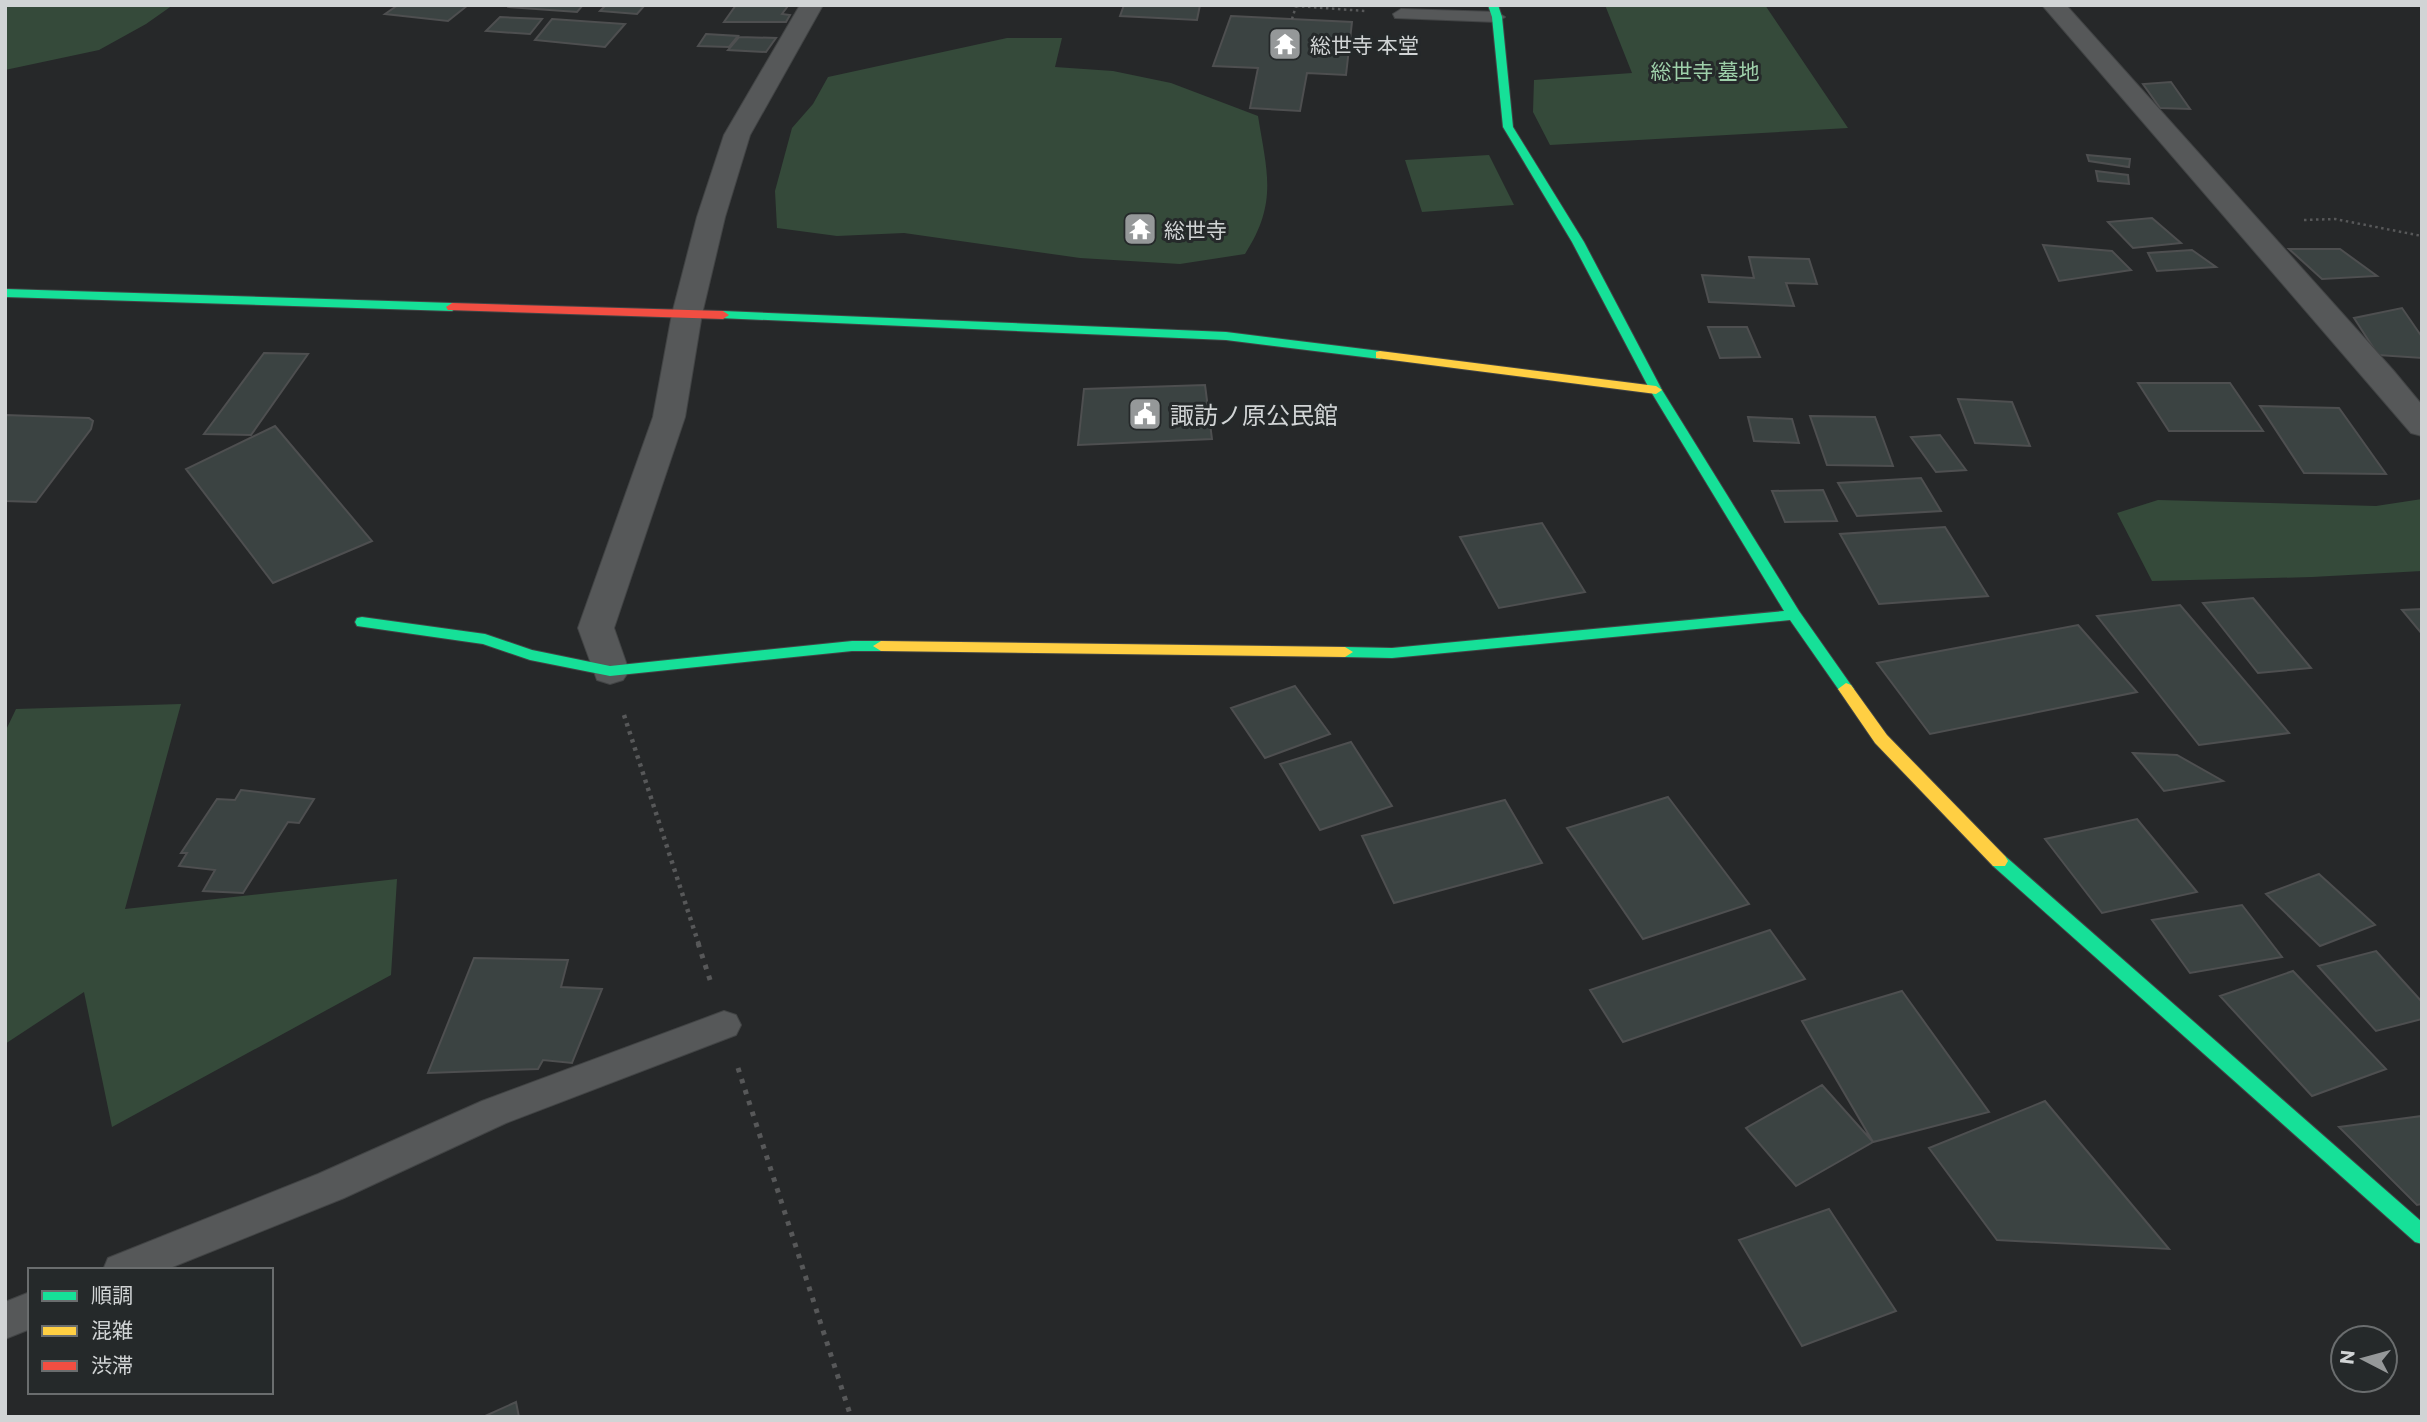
<svg xmlns="http://www.w3.org/2000/svg" width="2427" height="1422" viewBox="0 0 2427 1422" font-family="Commissioner,'Noto Sans JP',sans-serif">
<style>
.green{fill:#354a3a}
.building{fill:#3b4342;stroke:#4e4f50;stroke-width:2}
.lines{fill:none;stroke-linecap:round;stroke-linejoin:round}
.lane-casing{stroke:#424445;stroke-width:2}
.street-casing{stroke:#424445;stroke-width:2}
.fast-casing{stroke:#424445;stroke-width:2}
.slow-casing{stroke:#424445;stroke-width:2}
.jam-casing{stroke:#424445;stroke-width:2}
.path-far2{stroke:#575859;stroke-width:2.5;stroke-dasharray:2.5 3.5;stroke-linecap:butt}
.path-far1{stroke:#575859;stroke-width:4.5;stroke-dasharray:3.5 5;stroke-linecap:butt}
.path{stroke:#575859;stroke-width:5;stroke-dasharray:4.5 7;stroke-linecap:butt}
.lane{fill:#565859;fill-rule:evenodd}
.street{fill:#565859;fill-rule:evenodd}
.fast{fill:#16e098;fill-rule:evenodd}
.slow{fill:#ffcf43;fill-rule:evenodd}
.jam{fill:#f24e42;fill-rule:evenodd}
.labels{text-anchor:middle;dominant-baseline:central;stroke-width:6;stroke-linejoin:round;paint-order:stroke}
.far-poi-label{font-size:21px;fill:#d1d4d5;stroke:#25292a;text-anchor:start}
.far-park-label{font-size:21px;fill:#9ed0aa;stroke:#25292a}
.poi-label{font-size:24px;fill:#d1d4d5;stroke:#25292a;text-anchor:start}
</style>
<rect width="100%" height="100%" fill="#262829"/>
<path class="green" d="M5 5H173L146 24 99 50 5 70Z
M1605 5H1765L1848 128 1550 145 1533 112 1534 80 1632 73Z
M1007 38H1062L1055 67 1113 71 1171 83 1258 116C1267 172 1278 203 1245 254L1180 264 1080 258 904 233 837 236 777 228 775 191 792 128 813 104 828 77Z
M1489 155 1514 205 1422 212 1405 160Z
M2422 499V571L2312 577 2152 581 2117 513 2158 500 2376 506Z
M181 704 125 909 397 879 391 975 112 1127 84 992 5 1044V732L16 709Z"/>
<path class="building" d="M398 5H468L448 21 385 14Z
M511 5H583L577 12 509 7Z
M606 5H645L637 14 600 11Z
M736 5H796L788 6 782 14 790 15 786 22H724Z
M1124 5H1200L1197 20 1120 16Z
M1231 16 1352 22 1346 75 1307 73 1300 111 1250 108 1258 68 1213 66Z
M500 17 542 19 530 34 486 31Z
M552 19 625 24 605 47 535 40Z
M706 34 738 36 729 47 698 46Z
M739 37 776 38 766 52 728 50Z
M2171 82 2190 109 2160 108 2143 84Z
M2087 155 2130 159 2129 167 2089 161Z
M2096 171 2128 175 2129 184 2098 181Z
M2152 218 2181 243 2133 248 2108 222Z
M2043 245 2112 251 2131 270 2059 281Z
M2289 249H2340L2377 276 2322 279Z
M2192 250 2216 267 2157 271 2148 253Z
M1749 257 1809 259 1817 284 1786 283 1794 306 1709 302 1702 275 1754 278Z
M2402 308 2422 337V358L2378 355 2354 318Z
M1708 327H1747L1760 357 1720 358Z
M264 353 308 354 251 435 204 434Z
M2138 383H2230L2263 431H2169Z
M1205 385 1212 439 1078 445 1084 389Z
M1958 399 2012 402 2030 446 1975 443Z
M2260 406 2339 408 2386 474 2304 473Z
M5 415 89 418 93 421 91 429 36 502 5 501Z
M1810 416 1875 417 1893 466 1827 465Z
M1748 417 1792 419 1799 443 1754 441Z
M275 426 372 541 273 583 186 469Z
M1940 435 1966 470 1936 472 1911 437Z
M1921 478 1941 511 1857 516 1838 483Z
M1823 490 1837 521 1785 522 1772 491Z
M1542 523 1585 592 1499 608 1460 537Z
M1945 527 1988 596 1879 604 1840 534Z
M2253 598 2311 668 2258 673 2203 603Z
M2180 605 2289 733 2199 745 2097 616Z
M2422 609V634L2402 610Z
M2078 625 2137 692 1930 734 1877 663Z
M1295 686 1330 734 1265 758 1231 708Z
M1351 742 1392 806 1320 830 1280 764Z
M2133 753 2177 755 2223 781 2164 791Z
M241 790 314 799 299 823 288 822 243 893 203 891 215 870 179 866 187 853H181L217 799 235 800Z
M1668 797 1749 904 1643 939 1567 828Z
M1505 800 1542 863 1394 903 1362 836Z
M2137 819 2197 892 2102 913 2045 839Z
M2319 874 2375 925 2320 946 2266 894Z
M2242 905 2282 957 2190 973 2152 920Z
M1770 930 1805 979 1623 1042 1590 990Z
M2376 951 2422 1002V1019L2376 1031 2318 966Z
M474 958 568 960 561 987 602 989 572 1063 543 1060 538 1069 428 1073Z
M2293 971 2386 1069 2312 1096 2220 996Z
M1902 991 1989 1112 1873 1142 1802 1021Z
M1822 1085 1873 1142 1796 1186 1746 1128Z
M2045 1101 2169 1249 1997 1240 1929 1148Z
M2422 1116V1204L2417 1205 2339 1127Z
M1829 1209 1896 1311 1802 1346 1739 1240Z
M516 1402 519 1417H483Z"/>
<g class="lines">
<defs>
<path id="lane" d="M1401 9 1497 12 1505 17 1497 22 1395 18 1393 14Z
M724 1011 736 1015 741 1025 736 1035 506 1123 344 1198 165 1270H103L108 1258 318 1174 482 1101Z
M30 1292V1329L5 1339V1302Z"/>
<path id="street" d="M800 5H823L750 135 725 217 702 314 685 417 614 628 629 671 623 680 610 684 597 680 578 628 653 417 672 314 697 217 724 135Z
M2042 5H2066L2393 370 2422 405V436L2411 433Z"/>
<path id="fast" d="M1488 5H1498L1502 17 1513 127 1584 242 1662 390 1799 611 1851 685 1854 689 1851 693H1841L1790 620 1392 658 1345 657 1337 652 1345 647 1392 648 1784 611 1650 390 1572 242 1503 127 1492 17Z
M5 289 452 303 458 307 452 311 5 297Z
M723 311 1226 332 1380 351 1386 355 1380 359 1226 340 719 318 717 315Z
M362 617 485 634 532 650 610 666 852 641H881L889 646 881 651H852L610 676 530 660 483 644 357 626 355 622 357 618Z
M1999 854 2005 856 2422 1222V1244L2415 1242 1993 866 1990 861 1993 856Z"/>
<path id="slow" d="M1380 351 1656 386 1662 390 1656 394 1376 358V352Z
M881 641 1345 647 1353 652 1345 657 881 651 873 646Z
M1846 683 1851 685 1887 735 2005 856 2008 861 2005 866H1993L1875 743 1838 689Z"/>
<path id="jam" d="M452 303 723 311 729 315 723 319 448 310 446 307Z"/>
</defs>
<use href="#lane" class="lane-casing"/>
<use href="#street" class="street-casing"/>
<use href="#fast" class="fast-casing"/>
<use href="#slow" class="slow-casing"/>
<use href="#jam" class="jam-casing"/>
<path class="path-far2" d="M1296 6 1365 11
M1292 19 1296 6
M2304 220 2335 219 2422 236"/>
<path class="path-far1" d="M624 715 699 945"/>
<path class="path" d="M698 943 711 983
M738 1068 851 1417"/>
<use href="#lane" class="lane"/>
<use href="#street" class="street"/>
<use href="#fast" class="fast"/>
<use href="#slow" class="slow"/>
<use href="#jam" class="jam"/>
</g>
<defs>
<symbol id="temple-square" viewBox="-11 -11 22 22"><rect x="-9" y="-9" width="18" height="18" rx="4" fill="#959899" stroke="#25292a"/><path d="M0-6L5-2H3V0L6.5 2.5H4V6H1.5V3h-3V6H-4V2.5H-6.5L-3 0V-2H-5Z" fill="#fff"/></symbol>
<symbol id="civic-square" viewBox="-11 -11 22 22"><rect x="-9" y="-9" width="18" height="18" rx="4" fill="#959899" stroke="#25292a"/><path d="M-.6-6.5H3V-4.5H.6V-3L4-1V1h2V6H-6V1h2V-1L-.6-3ZM-1.2 2.5V6h2.4V2.5Z" fill="#fff"/></symbol>
</defs>
<g fill-rule="evenodd">
<use href="#temple-square" x="1266" y="25" width="38" height="38"/>
<use href="#temple-square" x="1121" y="210" width="38" height="38"/>
<use href="#civic-square" x="1126" y="395" width="38" height="38"/>
</g>
<g class="labels">
<g class="far-poi-label">
<text x="1310" y="44">総世寺 本堂</text>
<text x="1164" y="229">総世寺</text>
</g>
<g class="far-park-label">
<text x="1705" y="70">総世寺 墓地</text>
</g>
<g class="poi-label">
<text x="1170" y="414">諏訪ノ原公民館</text>
</g>
</g>
<rect width="2427" height="1422" fill="none" stroke="#d1d4d5" stroke-width="14"/>
<rect x="28" y="1268" width="245" height="126" fill="#25292a" stroke="#6a6d6e" stroke-width="2"/>
<rect x="42" y="1291" width="35" height="10" fill="#16e098" stroke="#6a6d6e" stroke-width="2"/>
<text x="91" y="1303" font-size="21" fill="#d1d4d5">順調</text>
<rect x="42" y="1326" width="35" height="10" fill="#ffcf43" stroke="#6a6d6e" stroke-width="2"/>
<text x="91" y="1338" font-size="21" fill="#d1d4d5">混雑</text>
<rect x="42" y="1361" width="35" height="10" fill="#f24e42" stroke="#6a6d6e" stroke-width="2"/>
<text x="91" y="1373" font-size="21" fill="#d1d4d5">渋滞</text>
<g transform="translate(2364 1359) rotate(276)"><circle r="33" fill="#25292a" stroke="#6a6d6e" stroke-width="2"/>
<path d="M0-5L12 26L0 18L-12 26Z" fill="#959899"/>
<text y="-10" font-size="19" font-weight="bold" text-anchor="middle" fill="#d1d4d5">N</text>
</g>
</svg>
